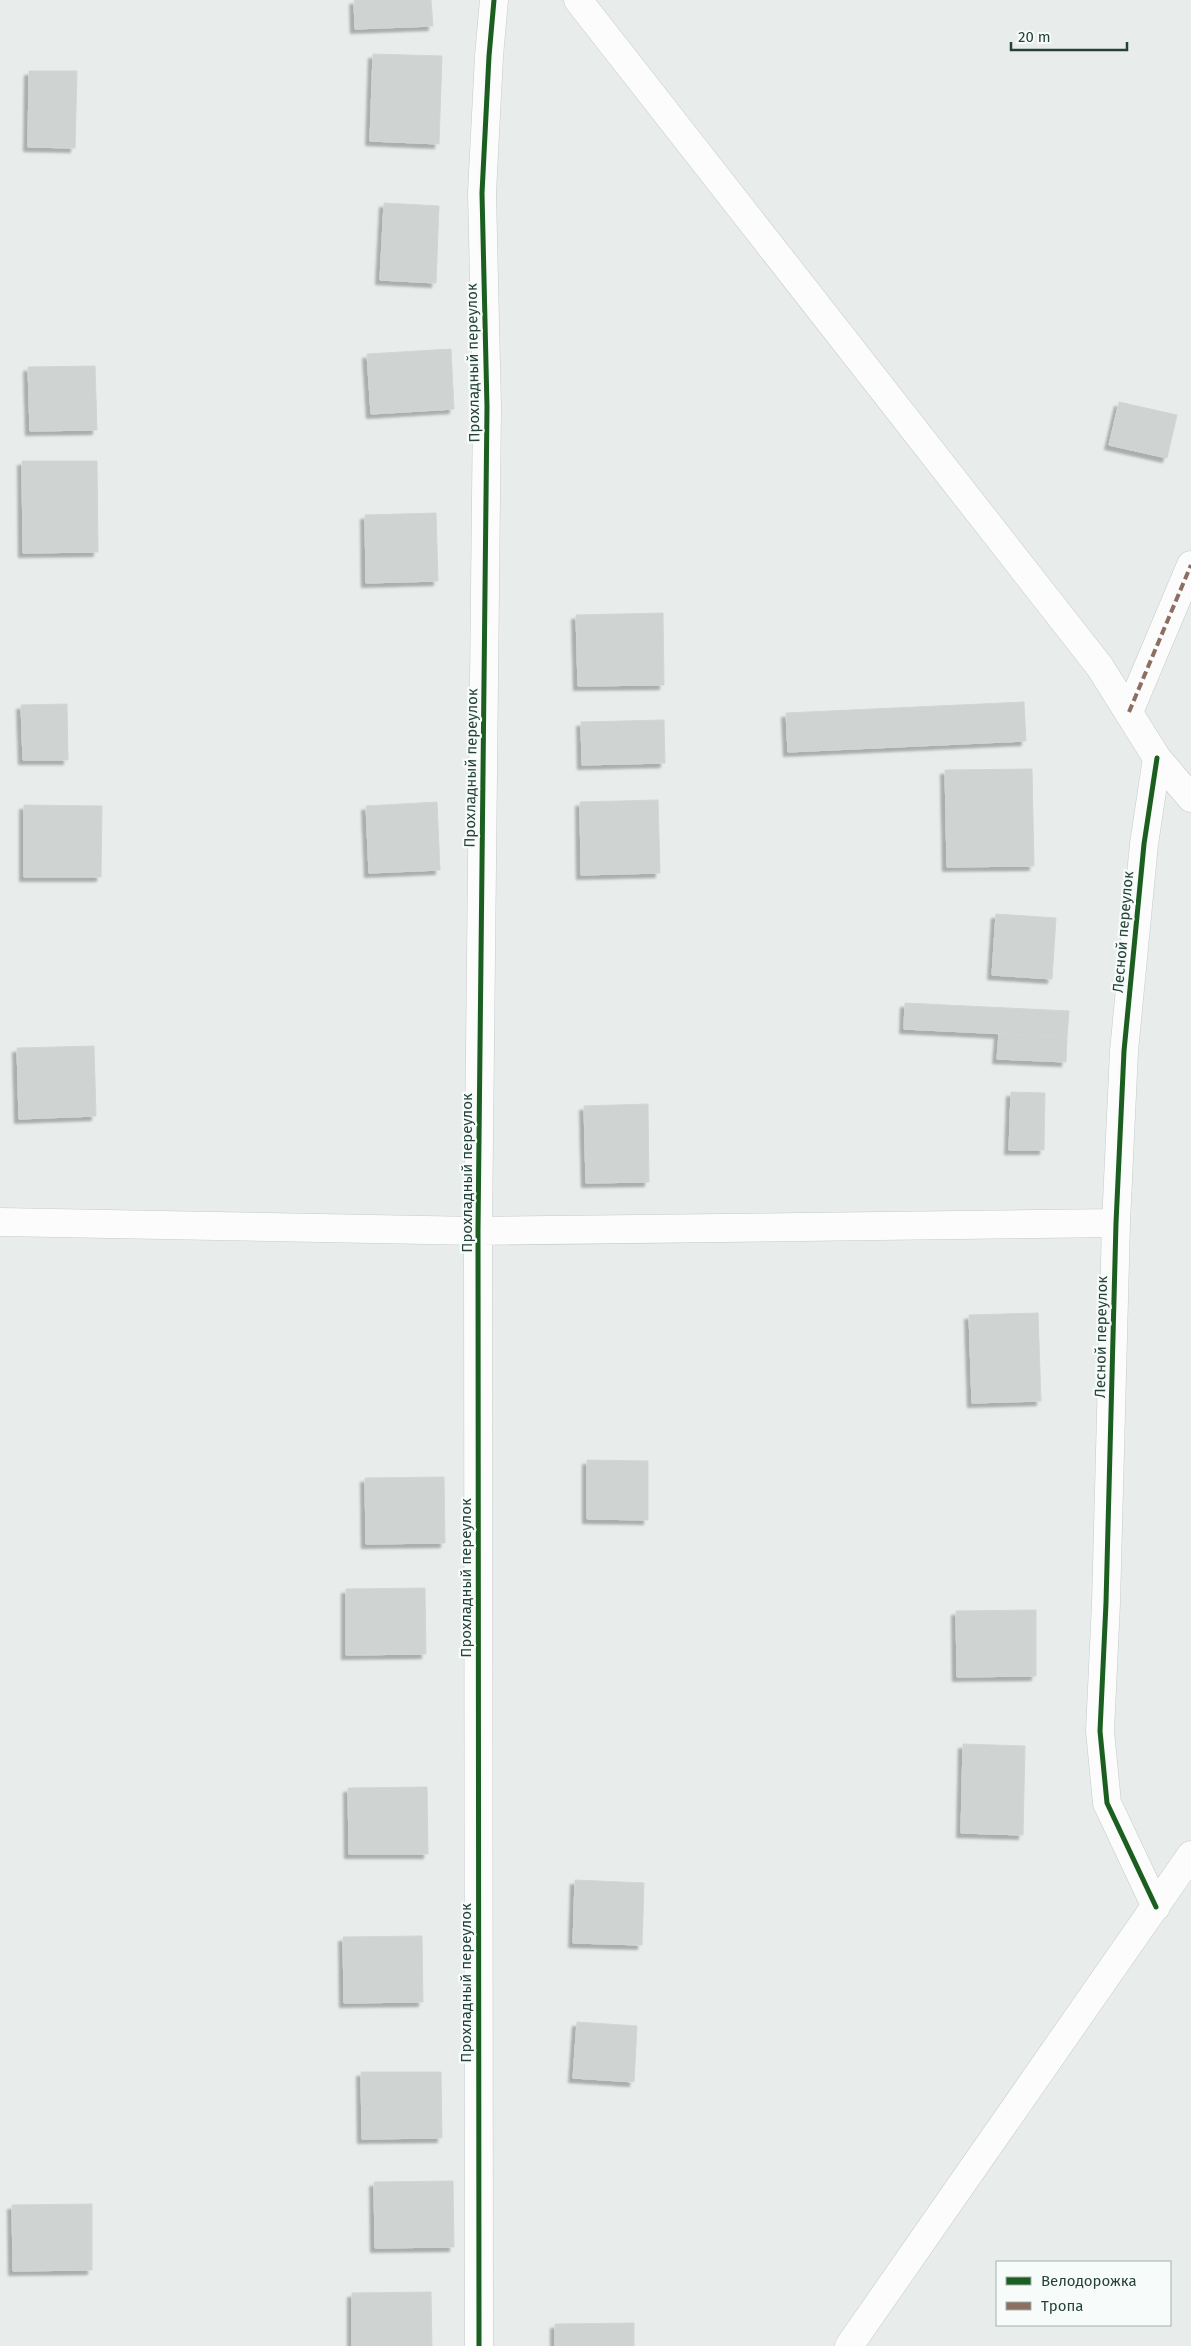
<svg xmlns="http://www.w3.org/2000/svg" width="1191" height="2346" viewBox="0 0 1191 2346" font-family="'Fira Sans',sans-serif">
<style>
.building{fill:#cfd4d2;stroke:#d1d6d4;filter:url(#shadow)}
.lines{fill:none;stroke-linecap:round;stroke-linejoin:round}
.street-casing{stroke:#c5cac8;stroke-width:29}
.street{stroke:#fcfcfc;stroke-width:28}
.quiet{stroke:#8d6e63;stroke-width:4;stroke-dasharray:8 4;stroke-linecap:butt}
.cycleway-casing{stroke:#f7fbf9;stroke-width:8}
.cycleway{stroke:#1b5e20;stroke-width:5}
.labels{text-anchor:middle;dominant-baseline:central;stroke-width:4.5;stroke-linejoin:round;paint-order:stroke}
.street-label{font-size:15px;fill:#24423a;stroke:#f7fbf9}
</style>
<defs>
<filter id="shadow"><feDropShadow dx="-4.5" dy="4.5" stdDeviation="1" flood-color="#0004"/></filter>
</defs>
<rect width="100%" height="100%" fill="#e8edeb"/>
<path class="building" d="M354 0H431L433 26 355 29Z
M373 54 442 56 439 144 370 141Z
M29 71H77L75 148 28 147Z
M384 203 439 206 436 283 380 280Z
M451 349 454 409 371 414 367 354Z
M95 366 97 430 30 431 28 367Z
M1119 402 1177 415 1167 458 1109 445Z
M22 461H97L98 552 23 553Z
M436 513 438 581 366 583 365 515Z
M663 613 664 685 578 686 576 615Z
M1024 702 1026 741 788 752 786 713Z
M67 704 68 760H23L21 705Z
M664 720 665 763 582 765 581 722Z
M1032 769 1034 866 947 867 945 770Z
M658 800 660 873 581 875 580 802Z
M437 802 440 870 369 873 366 806Z
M24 805 102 806 101 877H24Z
M996 914 1056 918 1052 979 992 975Z
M905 1003 1069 1011 1067 1037 904 1029Z
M999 1034 1067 1037 1066 1062 997 1059Z
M94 1046 96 1116 19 1119 17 1048Z
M1011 1092 1045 1093 1044 1150H1009Z
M648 1104 649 1182 586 1183 584 1106Z
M1038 1313 1041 1401 972 1403 969 1315Z
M587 1460 648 1461V1520L587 1519Z
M444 1477 445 1543 366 1544 365 1478Z
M425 1588 426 1654 346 1655V1589Z
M1036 1610V1676L957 1677 956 1611Z
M963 1744 1025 1746 1023 1835 961 1833Z
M427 1787 428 1854H349L348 1788Z
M575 1880 644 1883 642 1945 573 1943Z
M422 1936 423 2002 344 2003 343 1937Z
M577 2022 637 2026 634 2082 573 2078Z
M361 2072H441L442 2138 362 2139Z
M453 2181 454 2247 375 2248 374 2182Z
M92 2204V2270L13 2271 12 2205Z
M431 2292 432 2346H352V2293Z
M634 2323V2346H555V2324Z"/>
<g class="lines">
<defs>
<path id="street" d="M578 0 1100 667 1157 758 1191 798
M1129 712 1191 565
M0 1222 478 1231 1116 1223
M1156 1907 1107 1803 1100 1731 1106 1603 1116 1223 1124 1051 1144 844 1157 758
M479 2346 478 1231 487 407 482 193 489 56 494 0
M849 2346 1191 1855"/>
</defs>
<use href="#street" class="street-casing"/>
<use href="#street" class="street"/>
<path class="quiet" d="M1129 712 1191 565"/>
<defs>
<path id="cycleway" d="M1156 1907 1107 1803 1100 1731 1106 1603 1116 1223 1124 1051 1144 844 1157 758
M479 2346 478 1231 487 407 482 193 489 56 494 0"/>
</defs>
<use href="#cycleway" class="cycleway-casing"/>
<use href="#cycleway" class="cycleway"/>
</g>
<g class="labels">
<g class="street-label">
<text transform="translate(473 363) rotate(-91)">Прохладный переулок</text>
<text transform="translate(471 768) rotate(-89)">Прохладный переулок</text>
<text transform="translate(1123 932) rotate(-85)">Лесной переулок</text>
<text transform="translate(467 1173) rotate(-90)">Прохладный переулок</text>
<text transform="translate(1101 1337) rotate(-89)">Лесной переулок</text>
<text transform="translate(466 1578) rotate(-90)">Прохладный переулок</text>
<text transform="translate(466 1983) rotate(-90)">Прохладный переулок</text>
</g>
</g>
<rect x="996" y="2261" width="175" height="65" fill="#f7fbf9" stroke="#a3b1ad"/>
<rect x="1006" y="2277" width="25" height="8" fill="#1b5e20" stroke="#a3b1ad"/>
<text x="1041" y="2286" font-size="15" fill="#24423a">Велодорожка</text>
<rect x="1006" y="2302" width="25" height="8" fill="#8d6e63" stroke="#a3b1ad"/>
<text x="1041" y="2311" font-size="15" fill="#24423a">Тропа</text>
<path d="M1011 42v8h116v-8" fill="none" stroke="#24423a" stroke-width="2.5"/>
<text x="1018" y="42" font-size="15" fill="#24423a" stroke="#f7fbf9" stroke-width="4" paint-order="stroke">20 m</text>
</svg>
